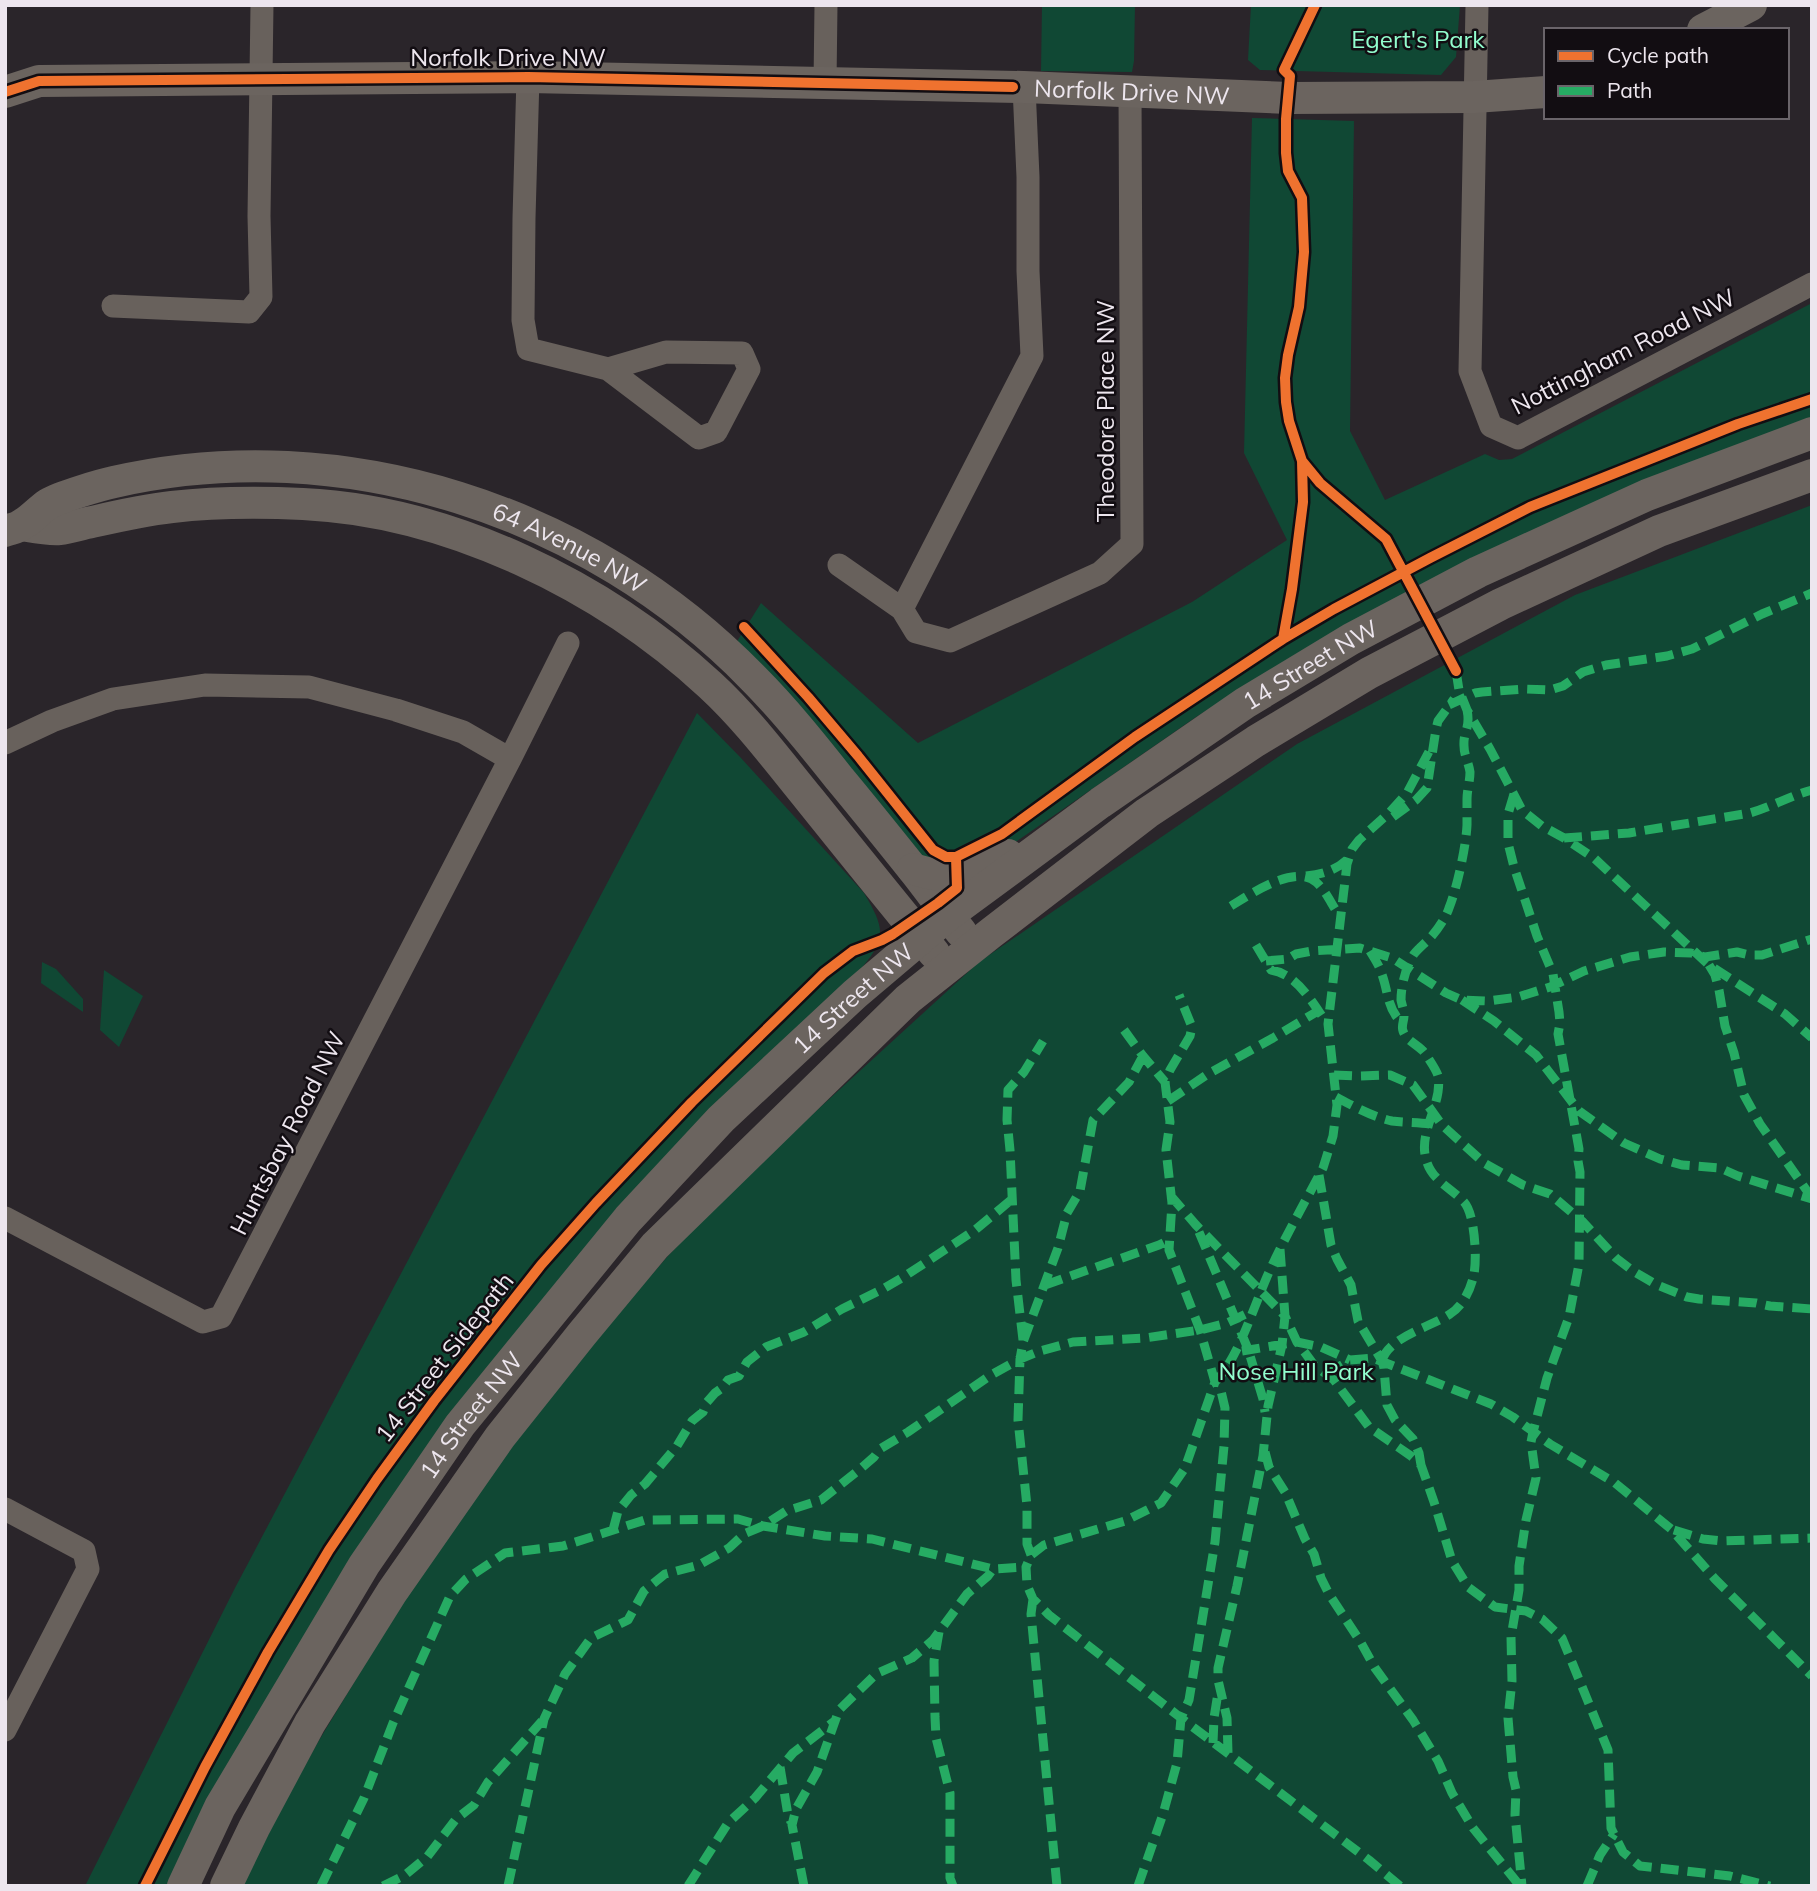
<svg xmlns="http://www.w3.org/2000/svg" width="1817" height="1891" viewBox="0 0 1817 1891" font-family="Mulish,sans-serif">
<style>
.green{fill:#104834}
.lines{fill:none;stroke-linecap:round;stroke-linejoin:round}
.street{stroke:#68615c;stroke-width:23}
.secondary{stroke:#6b645f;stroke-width:32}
.quiet{stroke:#26ab63;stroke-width:9;stroke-dasharray:18 9;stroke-linecap:butt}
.cycleway-casing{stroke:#120d12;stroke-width:15}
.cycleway{stroke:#ef722f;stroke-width:10}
.labels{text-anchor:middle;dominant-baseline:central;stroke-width:5;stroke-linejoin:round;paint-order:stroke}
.park-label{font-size:24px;fill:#92fdce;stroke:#120d12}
.street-label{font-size:24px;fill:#ede6ee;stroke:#120d12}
</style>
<rect width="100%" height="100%" fill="#2a252a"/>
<path class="green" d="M1042 5H1135L1134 61 1132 72 1041 71Z
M1251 5H1460L1456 57 1441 75 1260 70 1248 60Z
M1252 118 1354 121 1350 431 1385 500 1485 454 1499 460 1512 459 1812 303V420L1299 654 1196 717 1004 850 943 868 913 850 736 643 761 603 918 743 1192 602 1287 540 1244 453Z
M1812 505V1886H242L264 1839 318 1742 404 1600 487 1476 590 1346 667 1257 733 1187 979 962 1297 744 1575 595Z
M697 713 741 758 864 893C888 933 885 940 856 975L618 1211 204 1809 167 1886H85L236 1586Z
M42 962 56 969 83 999V1012L41 983Z
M104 970 143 996 119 1047 100 1030Z"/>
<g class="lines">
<path class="street" d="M1477 5 1470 371 1491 426 1518 438 1812 284
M528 77 524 218 523 320 528 349 608 369 699 438 716 432 749 369 742 353 666 352 608 369
M825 83 826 5
M113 306 249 312 261 297 259 216 262 5
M839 565 902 609 916 632 950 641 1100 573 1132 544 1130 92
M902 609 1032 356 1028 271V177L1024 87
M5 743 52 721 113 699 205 685 309 687 396 710 463 732 510 759
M5 1218 203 1322 221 1317 510 759 568 643
M5 1509 84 1551 88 1569 5 1730"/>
<g class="secondary">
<path d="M1703 30 1751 5"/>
<path id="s1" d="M5 92 39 81 528 77 1024 87 1289 98 1474 97 1546 92"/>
<path d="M22 525C34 527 48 530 60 529 70 528 81 524 92 522 118 516 145 510 172 507 215 502 260 502 303 504 450 511 603 586 710 685 747 719 778 761 810 800 851 851 892 902 934 953"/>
<path id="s2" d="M5 531C10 529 17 528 21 525 31 520 39 510 48 504 60 497 100 485 114 482 343 430 590 510 753 678 784 709 812 744 839 778 864 808 888 838 912 868 929 889 944 911 961 932"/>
<path d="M913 869C926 873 942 877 957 876 973 874 994 864 1008 855"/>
<path id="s3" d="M183 1886 220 1807 364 1565 460 1425 628 1219 721 1119 855 994 947 916 1100 803 1245 703 1351 639 1478 572 1647 495 1812 433"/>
<path d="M226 1886 254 1828 310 1723 392 1592 500 1437 582 1334 655 1246 908 999 991 933 1147 813 1256 741 1369 673 1501 604 1659 531 1812 475"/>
</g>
<path class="quiet" d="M1456 671 1459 690 1467 710 1490 749 1522 810 1542 826 1564 838 1594 858 1709 965 1785 1014 1812 1038
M1449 705 1475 693 1482 692 1524 689 1550 690 1563 686 1583 672 1606 665 1667 656 1692 649 1762 614 1812 593
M1514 794 1508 814V843L1514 867 1537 936 1553 974 1559 1012 1560 1023 1558 1034 1579 1149 1578 1161 1580 1172 1579 1264 1569 1317 1547 1378 1533 1432 1531 1442 1536 1478 1526 1520 1519 1566V1590L1511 1637 1512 1681 1508 1718 1513 1777 1516 1790 1515 1815 1522 1886
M1393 817 1416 800 1427 788 1436 729 1438 721 1454 699
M1564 838 1629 833 1750 813C1771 807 1790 796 1812 790
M1306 876C1324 874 1337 870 1350 857
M1231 906C1251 894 1294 864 1316 882 1327 892 1332 906 1341 918
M1256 945 1271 970C1295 974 1309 997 1322 1016
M1370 951C1374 958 1379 965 1381 972 1389 992 1386 1008 1403 1024
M1266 961 1288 959 1296 954 1312 951 1360 948 1392 958 1446 993 1462 1000 1488 1001 1518 997 1550 987 1584 971 1630 957 1664 952 1691 953 1705 957 1737 952 1750 955H1762L1812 939
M1709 965 1715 975 1719 990 1725 1026 1734 1053 1744 1095 1760 1124 1812 1198
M1462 1000 1494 1021 1536 1055 1579 1111 1624 1143 1660 1159 1682 1165 1720 1168 1738 1176 1812 1199
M1124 1030 1143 1056 1165 1082
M1334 1075 1357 1076 1390 1075 1413 1085 1442 1125 1484 1163 1523 1185 1550 1194 1583 1222 1616 1258 1633 1271 1655 1284 1687 1297 1699 1299 1756 1303 1770 1306 1812 1309
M1336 1097C1353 1106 1373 1117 1392 1121 1406 1123 1421 1122 1436 1125
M1168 1101 1208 1074 1273 1038 1318 1011
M1319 1175 1331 1245 1337 1259 1351 1285 1358 1321 1382 1361 1384 1368 1387 1405 1395 1420 1413 1439 1419 1453 1421 1465
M1170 1195 1196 1225 1285 1316 1282 1345 1268 1406 1263 1456 1237 1586 1218 1668V1680L1227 1718 1228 1753
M1199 1232 1248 1349 1263 1399 1265 1412
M1280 1249 1285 1316 1297 1342 1314 1365 1334 1380 1369 1427 1411 1456 1421 1465 1434 1502 1452 1561 1468 1587 1495 1607 1526 1611 1542 1619 1562 1638 1608 1750 1611 1828 1623 1852 1640 1866 1730 1876 1770 1886
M1045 1285 1159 1245 1169 1240
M1023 1340 1016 1280 1010 1150 1007 1120 1008 1090 1024 1072 1043 1041
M1242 1351 1297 1342 1321 1347 1350 1360
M1382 1361C1388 1337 1431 1327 1450 1314 1463 1306 1471 1289 1474 1274 1477 1258 1475 1214 1464 1202 1450 1187 1431 1180 1426 1159 1418 1131 1443 1104 1438 1076 1438 1073 1425 1052 1422 1050 1416 1044 1406 1040 1403 1031 1401 1026 1404 1021 1404 1016 1404 1010 1402 1005 1401 1000 1401 986 1406 966 1414 954 1418 949 1424 944 1429 939 1436 932 1446 918 1449 908 1457 888 1466 847 1467 825 1467 816 1467 807 1467 799 1467 790 1470 781 1470 772 1469 764 1464 755 1464 746 1463 731 1471 728 1467 710
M1327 1374 1350 1360 1373 1358 1491 1404 1513 1417 1550 1444 1615 1483 1671 1529 1715 1579 1812 1676
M1265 1452 1269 1467 1285 1492 1305 1539 1314 1554 1321 1578 1329 1594 1360 1641 1375 1668 1413 1720 1438 1761 1452 1793 1473 1828 1520 1886
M613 1530 618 1511 631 1495 645 1484 677 1446 692 1421 703 1412 707 1402 715 1393 722 1388 728 1380 739 1376 747 1362 766 1347 804 1332 842 1309 883 1289 905 1276 975 1230 1011 1200
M1674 1530 1703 1539 1722 1541 1812 1538
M1031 1555 1027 1544V1506L1018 1420 1020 1359 1023 1342 1058 1248 1067 1213 1080 1191 1093 1120 1129 1082 1143 1056
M1033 1599 1031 1614 1057 1886
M939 1632 934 1661 935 1717 936 1738 950 1793V1878L953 1886
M1213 1743 1214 1718 1218 1693
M780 1767 788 1815 791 1822
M321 1886 364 1798 393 1723 450 1596 466 1579 505 1553 563 1546 645 1520 738 1519 763 1526 825 1536 872 1539 993 1569 1026 1567
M383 1886 405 1875 427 1857 456 1819 474 1805 488 1782 542 1721
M508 1886 544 1719 565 1674 591 1638 628 1620 644 1591 665 1574 699 1565 729 1548 744 1534 763 1526 786 1511 821 1500 859 1470 874 1457 880 1449 908 1432 991 1375 1020 1359 1040 1351 1073 1342 1145 1338 1200 1330 1227 1323 1252 1311
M688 1886 728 1823 755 1798 793 1753 836 1720
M804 1886 792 1825 796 1809 817 1772 839 1710 876 1674 912 1658 933 1640 967 1594 988 1576 993 1569
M1138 1886 1163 1814 1177 1763 1181 1718 1189 1700 1215 1542 1224 1446 1225 1408 1221 1391 1215 1382 1200 1330 1169 1250 1172 1203 1166 1150 1170 1122 1165 1082 1170 1070 1190 1036 1192 1027 1179 995
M1400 1886 1369 1860 1181 1718 1049 1615 1033 1599 1027 1585 1026 1567 1031 1555 1044 1545 1125 1521 1161 1503 1185 1468 1215 1382C1239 1358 1255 1302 1270 1270 1286 1235 1305 1202 1323 1168L1333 1136 1337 1105 1328 1024 1347 864 1352 849 1359 840 1390 812 1407 793 1433 744
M1587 1886 1600 1855 1614 1834"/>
<defs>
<path id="cycleway" d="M5 92 39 81 528 77 1013 87
M1302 461 1320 483 1386 539 1456 671
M744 627 808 697 858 756 933 850 946 857H956L1002 834 1135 737 1283 639 1334 609 1430 558 1530 507 1738 424 1812 399
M1283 639 1292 589 1303 502 1302 461 1289 421 1286 402 1285 378 1288 355 1299 307 1304 252 1302 198 1288 171 1286 153V119L1290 76 1284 70 1315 5
M145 1886 205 1767 268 1652 329 1550 377 1479 434 1401 541 1265 596 1203 692 1102 824 973 853 951 882 940 893 934 938 903 957 888 956 857"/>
</defs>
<use href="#cycleway" class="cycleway-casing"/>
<use href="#cycleway" class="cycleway"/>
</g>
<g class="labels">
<g class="park-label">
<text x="1418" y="39">Egert's Park</text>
<text x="1296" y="1371">Nose Hill Park</text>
</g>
<g class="street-label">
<text x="508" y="57">Norfolk Drive NW</text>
<text stroke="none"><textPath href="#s1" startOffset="1129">Norfolk Drive NW</textPath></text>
<text transform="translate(1623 351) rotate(-27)">Nottingham Road NW</text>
<text transform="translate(1105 411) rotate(-90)">Theodore Place NW</text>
<text stroke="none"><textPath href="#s2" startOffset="592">64 Avenue NW</textPath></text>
<text stroke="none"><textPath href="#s3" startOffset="1687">14 Street NW</textPath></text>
<text stroke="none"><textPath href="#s3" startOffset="1120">14 Street NW</textPath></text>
<text transform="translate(287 1133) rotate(-63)">Huntsbay Road NW</text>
<text transform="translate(444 1357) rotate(-52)">14 Street Sidepath</text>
<text stroke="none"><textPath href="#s3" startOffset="553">14 Street NW</textPath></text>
</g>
</g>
<rect width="1817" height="1891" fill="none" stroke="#ede6ee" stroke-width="14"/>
<rect x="1544" y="28" width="245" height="91" fill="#120d12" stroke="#6a646a" stroke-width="2"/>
<rect x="1558" y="51" width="35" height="10" fill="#ef722f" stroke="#6a646a" stroke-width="2"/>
<text x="1607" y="63" font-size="21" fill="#ede6ee">Cycle path</text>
<rect x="1558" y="86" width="35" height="10" fill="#26ab63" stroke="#6a646a" stroke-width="2"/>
<text x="1607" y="98" font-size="21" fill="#ede6ee">Path</text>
</svg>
